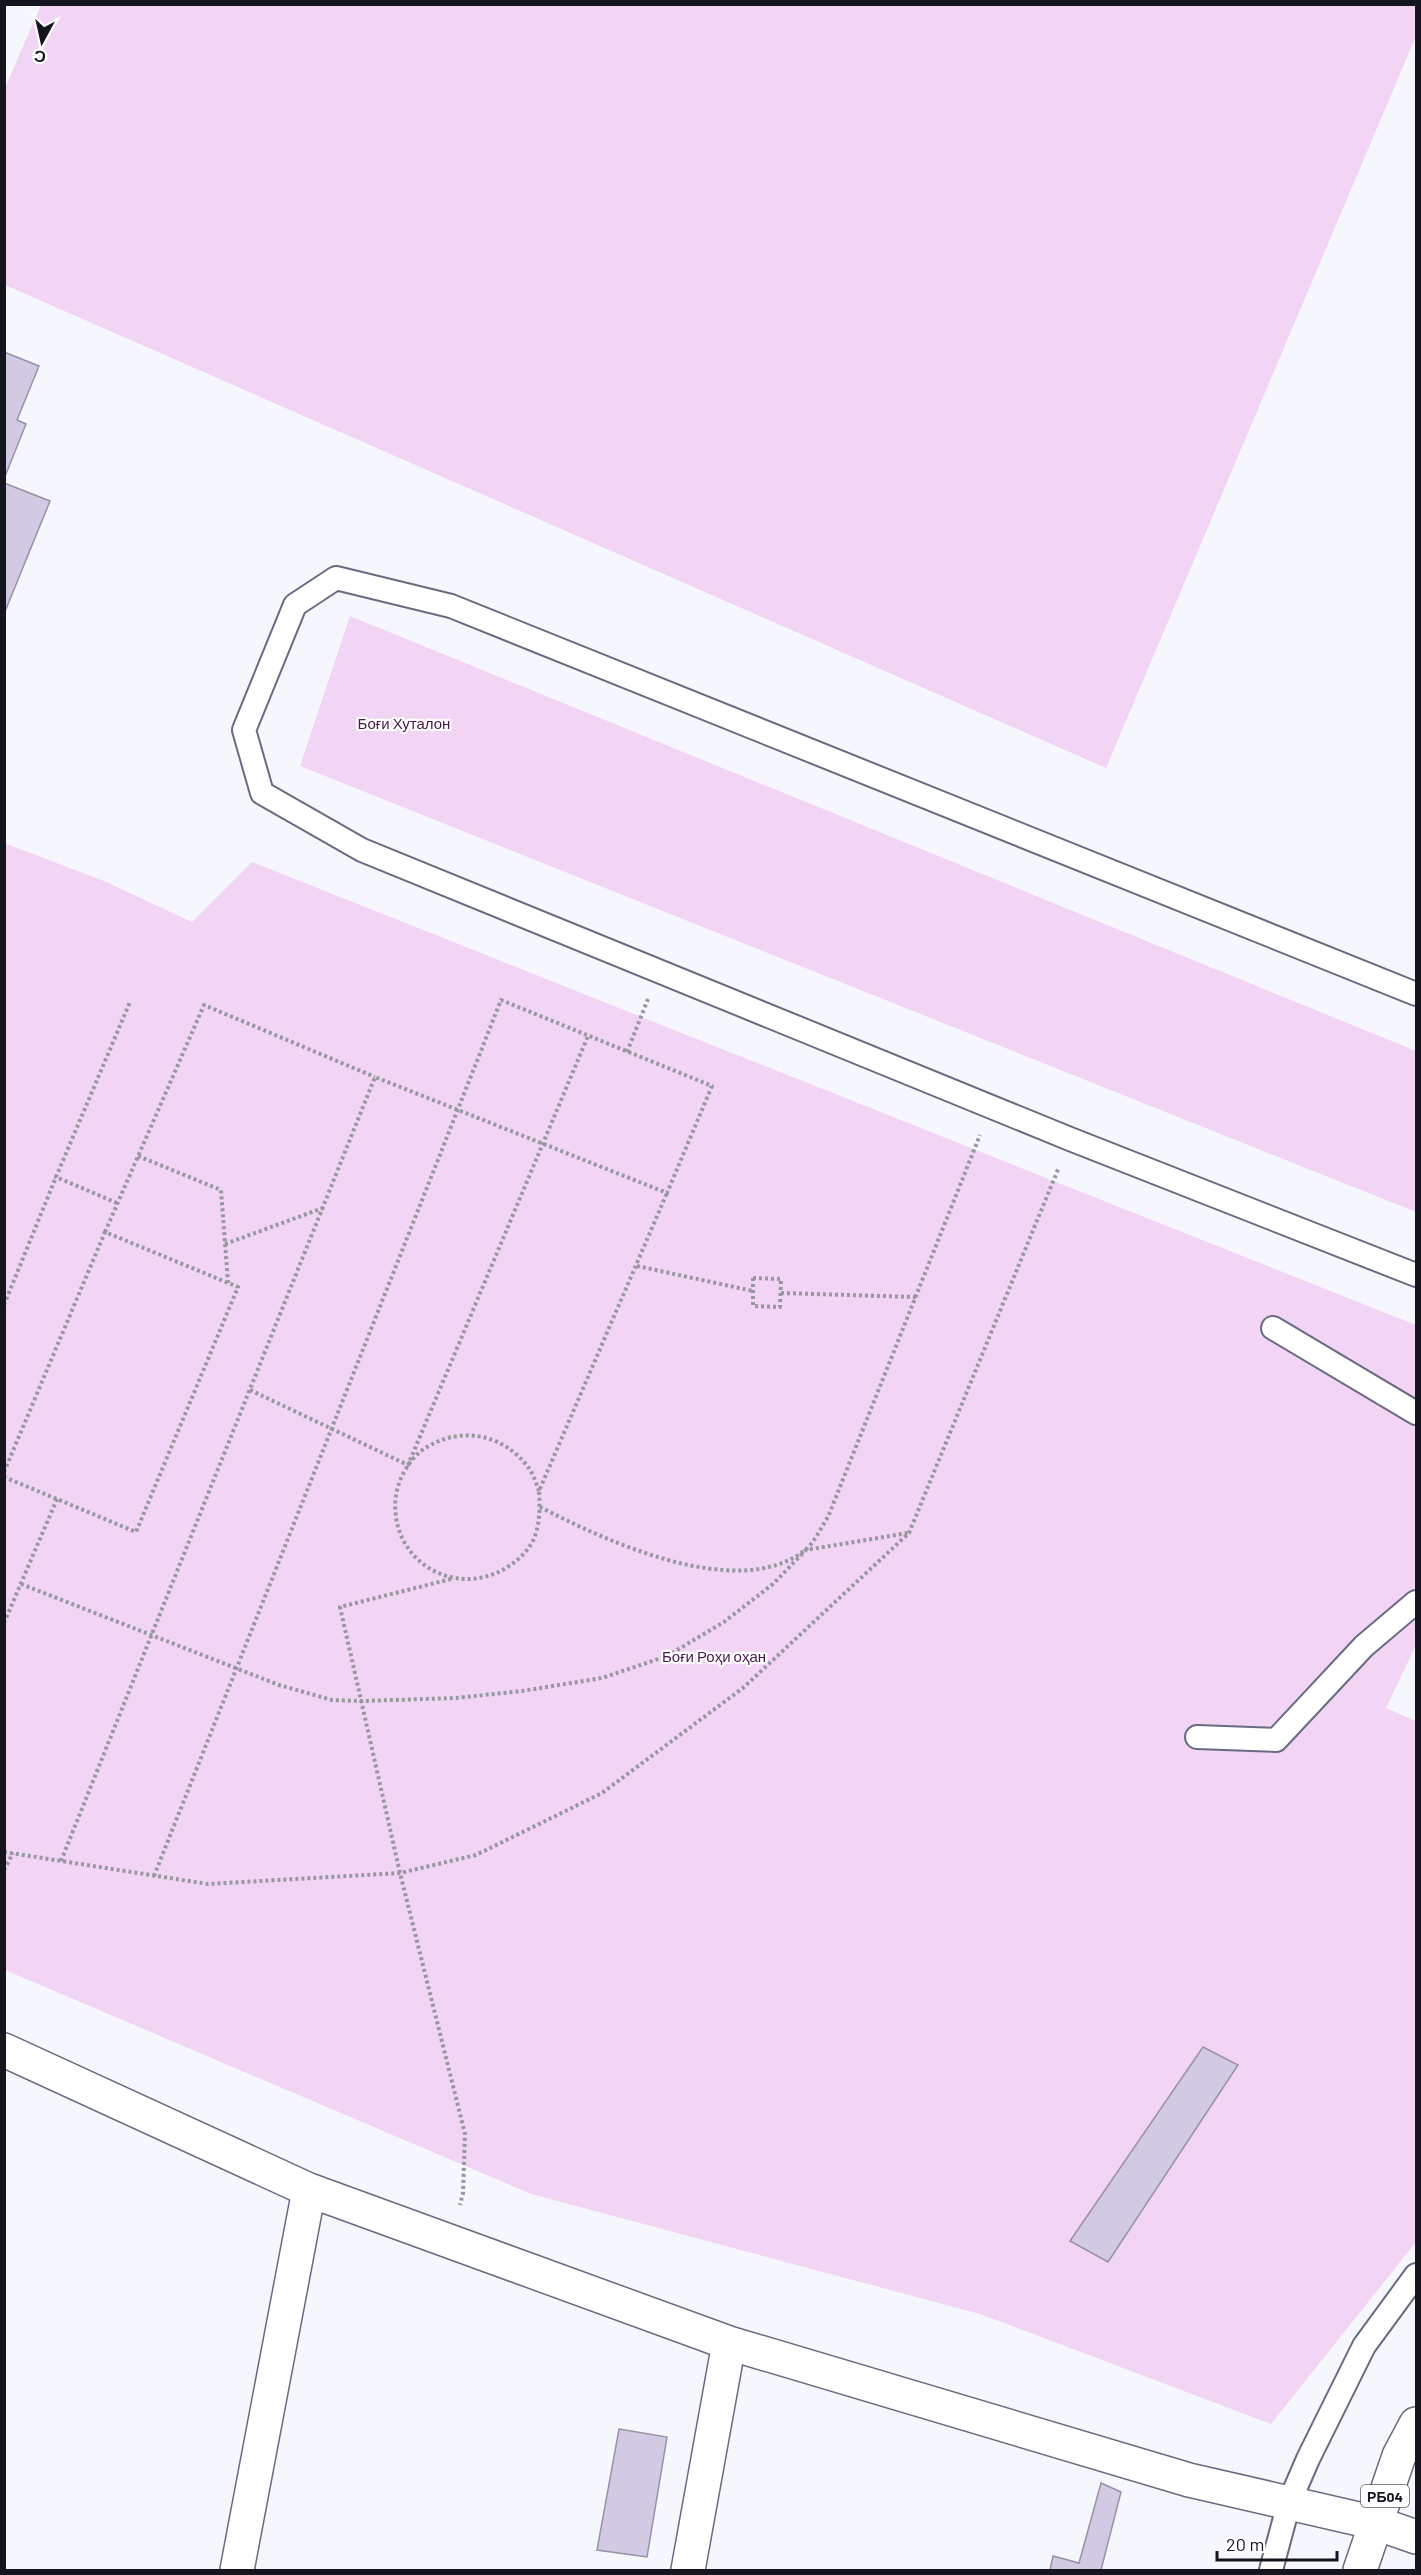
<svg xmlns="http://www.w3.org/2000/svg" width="1421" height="2575" viewBox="0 0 1421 2575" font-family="Barlow,sans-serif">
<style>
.green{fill:#f2d5f5}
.building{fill:#d2cae3;stroke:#9890a7;stroke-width:1.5}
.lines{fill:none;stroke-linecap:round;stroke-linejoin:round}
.lane-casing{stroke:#686b81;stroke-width:26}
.street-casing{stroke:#686b81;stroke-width:36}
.primary-casing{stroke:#686b81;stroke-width:36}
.path{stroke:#97989f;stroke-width:4;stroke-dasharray:3 3;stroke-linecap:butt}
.lane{stroke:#fff;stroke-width:22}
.street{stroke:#fff;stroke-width:33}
.primary{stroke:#fff;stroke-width:33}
.labels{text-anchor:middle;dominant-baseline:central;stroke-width:4.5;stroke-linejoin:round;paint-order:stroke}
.shield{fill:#fff;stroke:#5a5b62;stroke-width:1.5}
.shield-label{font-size:14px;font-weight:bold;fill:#14151e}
.park-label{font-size:15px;fill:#46184c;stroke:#fff}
</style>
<rect width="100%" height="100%" fill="#f6f7fc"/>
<path class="green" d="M41 5 1416 4V36L1106 768 5 285V88Z
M350 616 1416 1051V1212L300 766Z
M4 843 104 881 192 922 252 862 1416 1325V1645L1386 1708 1416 1721V2242L1271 2424 980 2314 531 2194 5 1970Z"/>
<path class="building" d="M4 352 39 366 17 420 26 424 4 479Z
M4 483 50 501 4 614Z
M1203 2047 1238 2065 1108 2262 1070 2241Z
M619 2429 667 2437 647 2557 597 2550Z
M1101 2483 1121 2492 1101 2570H1050L1053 2556 1079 2563Z"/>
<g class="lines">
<defs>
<path id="lane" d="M1416 994 451 606 336 578 295 605 244 730 262 793 362 850 1070 1139 1416 1275
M1273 1328 1416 1413
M1197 1737 1276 1740 1364 1646 1416 1602
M1271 2570 1289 2503 1308 2459 1364 2346 1416 2275"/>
<path id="street" d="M4 2050 309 2190 729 2343 1189 2480 1376 2523 1416 2537
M237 2570 309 2190
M688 2570 729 2343"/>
<path id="primary" d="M1360 2570 1399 2456 1416 2424"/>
</defs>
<use href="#lane" class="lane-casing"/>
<use href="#street" class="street-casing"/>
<use href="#primary" class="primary-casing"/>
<path class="path" d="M627 1052 648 999
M138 1156 221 1190 228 1283
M117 1203 56 1177 130 1002
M105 1232 204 1005 375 1077
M225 1244 323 1208
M637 1266 753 1291
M753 1278 781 1279 780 1307 753 1306Z
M781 1293 916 1297
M4 1305 56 1177
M250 1390 408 1465 588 1036
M4 1472 105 1232 238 1287 136 1532 4 1477
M539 1491C536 1483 533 1473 528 1467 503 1434 462 1426 427 1447 411 1456 399 1477 396 1495 387 1561 458 1603 512 1564 521 1558 531 1547 535 1536 540 1521 540 1507 539 1491L667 1193
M540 1507C606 1541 736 1602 804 1551 814 1544 821 1527 828 1517L980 1135
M451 1579 340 1607 400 1873 465 2134 463 2193 460 2205
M21 1584 279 1685 332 1700 362 1701 456 1698 522 1691 602 1678 667 1656 724 1622 773 1584 806 1550 908 1533
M4 1623 57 1499
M4 1852 208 1884 400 1873 476 1855 602 1793 743 1688 909 1533 1059 1167
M61 1861 375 1077 667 1193 712 1086 501 1000C386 1292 270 1584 154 1876
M4 1870 13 1853"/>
<use href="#lane" class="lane"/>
<use href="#street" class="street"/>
<use href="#primary" class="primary"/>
</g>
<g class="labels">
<rect class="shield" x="1361" y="2485" width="48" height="22" rx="4.5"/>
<g class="shield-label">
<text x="1385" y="2496">РБ04</text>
</g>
<g class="park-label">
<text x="404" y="723">Боғи Хуталон</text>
<text x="714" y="1656">Боғи Роҳи оҳан</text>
</g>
</g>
<rect width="1421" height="2575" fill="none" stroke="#14151e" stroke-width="12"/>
<g transform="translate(42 42) rotate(188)" stroke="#ffffff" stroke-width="4.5" paint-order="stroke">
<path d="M0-4.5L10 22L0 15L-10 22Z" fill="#14151e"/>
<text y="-9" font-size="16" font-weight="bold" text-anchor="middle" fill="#14151e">С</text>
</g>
<path d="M1217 2551v9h120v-9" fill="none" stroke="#14151e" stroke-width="3"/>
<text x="1226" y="2551" font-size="18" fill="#14151e" stroke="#ffffff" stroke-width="4.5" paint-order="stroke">20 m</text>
</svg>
